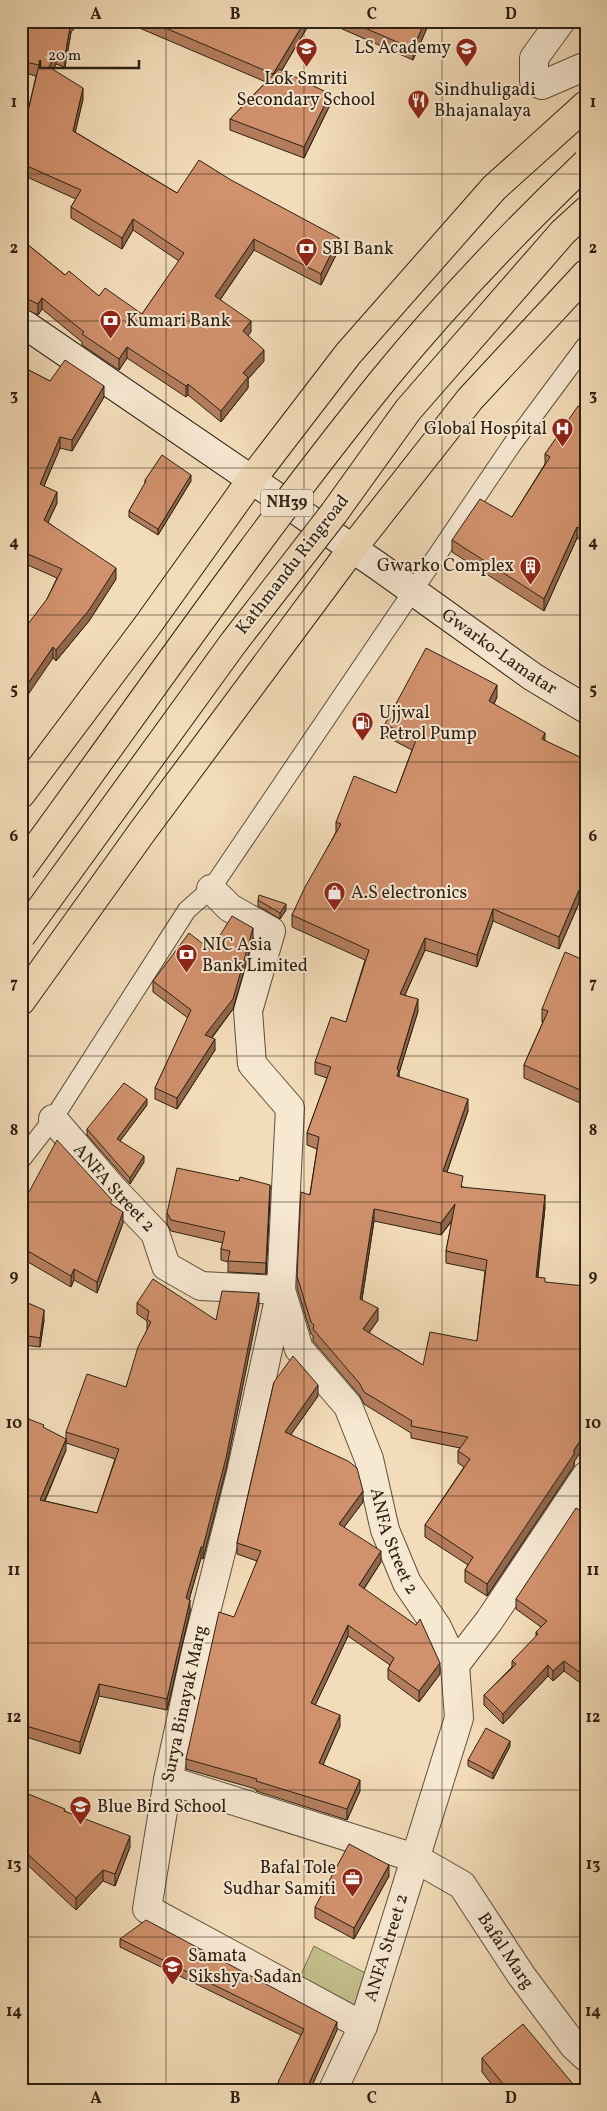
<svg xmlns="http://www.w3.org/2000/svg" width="607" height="2111" viewBox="0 0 607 2111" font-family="Vollkorn,serif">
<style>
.green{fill:#c3be8a;stroke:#78704f}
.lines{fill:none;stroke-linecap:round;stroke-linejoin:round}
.service-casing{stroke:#5e503d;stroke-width:20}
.minor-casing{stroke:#5e503d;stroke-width:30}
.secondary-casing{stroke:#2c2114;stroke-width:30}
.primary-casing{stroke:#2c2114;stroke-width:30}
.trunk-casing{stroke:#2c2114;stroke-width:30}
.service{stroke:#f7e8d2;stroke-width:18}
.minor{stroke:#f7e8d2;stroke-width:28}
.secondary{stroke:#f7e8d2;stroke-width:28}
.primary{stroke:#f3dcb9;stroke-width:28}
.trunk{stroke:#f3dcb9;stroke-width:28}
.trunk-bridge-casing{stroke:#2c2114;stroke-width:30;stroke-linecap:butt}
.trunk-bridge{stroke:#f3dcb9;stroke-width:28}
.wall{fill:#b37d5d;stroke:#2c2114;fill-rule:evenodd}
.shaded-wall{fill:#92664c;stroke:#2c2114}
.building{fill:#d0916c;stroke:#2c2114;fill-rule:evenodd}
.grid{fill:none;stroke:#2c2114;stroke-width:1;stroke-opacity:0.55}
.labels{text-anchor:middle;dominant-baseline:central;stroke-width:4;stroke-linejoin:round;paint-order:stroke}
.shield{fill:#f7e8d2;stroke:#695d4d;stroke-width:1}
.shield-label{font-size:16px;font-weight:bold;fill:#2c2114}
.poi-label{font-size:18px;fill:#2c2114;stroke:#f7e8d2;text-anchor:start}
.street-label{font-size:18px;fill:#2c2114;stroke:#f7e8d2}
.neatline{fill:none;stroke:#2c2114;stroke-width:2}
.grid-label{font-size:16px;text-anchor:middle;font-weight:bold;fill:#2c2114}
</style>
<rect width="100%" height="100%" fill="#f3dcb9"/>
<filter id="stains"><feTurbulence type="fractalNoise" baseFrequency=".004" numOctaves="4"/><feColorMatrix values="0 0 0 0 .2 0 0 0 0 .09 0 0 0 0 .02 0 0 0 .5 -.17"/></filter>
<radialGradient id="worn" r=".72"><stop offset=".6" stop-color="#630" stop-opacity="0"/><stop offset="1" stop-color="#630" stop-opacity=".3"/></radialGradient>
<path class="green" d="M314 1946 369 1975 358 2008 299 1979Z"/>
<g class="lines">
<defs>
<path id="service" d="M21 1160 53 1119 187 910 211 889 511 446 586 345"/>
<g id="minor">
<path d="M561 21 534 58V81L542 85 586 66"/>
<path d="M211 889 230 908 271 931 248 1011 252 1064 290 1108 281 1290 241 1473 195 1655 168 1780 147 1909 363 2026"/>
<path id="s1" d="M53 1119 114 1190 155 1233 166 1266 201 1286 281 1290 299 1349 348 1406 369 1459 385 1530 407 1583 437 1627 455 1665 459 1718 363 2026 333 2090"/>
<path d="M455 1665 489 1621 586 1476"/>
<path id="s2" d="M168 1780 415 1858 462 1885 521 1975 574 2046 586 2057"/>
</g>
<g id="secondary">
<path id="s3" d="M21 322 378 566 533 677 586 709"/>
</g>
<path id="primary" d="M21 794 147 626 252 479 348 354 494 188 586 105
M21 1001 142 832 352 549 470 399 586 274"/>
<path id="trunk" d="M334 513 408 410 563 232 586 211"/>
</defs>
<use href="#service" class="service-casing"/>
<use href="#minor" class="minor-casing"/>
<use href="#secondary" class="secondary-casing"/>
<use href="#primary" class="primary-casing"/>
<use href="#trunk" class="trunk-casing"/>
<use href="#service" class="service"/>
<use href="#minor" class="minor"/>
<use href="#secondary" class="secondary"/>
<use href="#primary" class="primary"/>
<use href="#trunk" class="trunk"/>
<defs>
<path id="trunk-bridge" d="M21 869C141 705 256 537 384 379 446 303 515 231 586 163
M21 936 234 642 334 513"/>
</defs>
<use href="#trunk-bridge" class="trunk-bridge-casing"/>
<use href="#trunk-bridge" class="trunk-bridge"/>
</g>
<path class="wall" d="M123 21H311L282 70 330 105 304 158 230 130V119L266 82Z
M324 21H430L413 60Z
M71 32 65 67 56 64 53 70 83 99 75 132 177 193 339 249 321 285 254 250 220 300 251 332 248 335 264 361 248 379V388L221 422 188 395 186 397 127 358 119 370 82 345V342L42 309 38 315 21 307V239L65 275 99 296 142 314 179 261 133 230 122 249 71 218V207L76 199 27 177 21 188V123L25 124 36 76 25 73V62L26 58H25V47Z
M21 366 50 381 104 397 72 451 60 448 44 486 57 503 48 522 116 579 89 621 56 661 53 658 47 599 57 578 21 562Z
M586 399V543L577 538 544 611 452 552V540L512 517 545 464V454L581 408Z
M145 480 191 481 158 535 129 517V511L145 484Z
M497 697 494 704 545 741 586 760V905L579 903 559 949 493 921 477 967 425 950 405 995 418 1011 399 1073V1077L468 1111 447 1172 463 1187 545 1207 538 1277 545 1282 585 1298 574 1466 487 1596 465 1582V1570L468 1565 425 1537V1525L464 1467 458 1463V1451L460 1448 411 1438V1433L364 1404 360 1396 313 1341V1336L311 1334 297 1288V1276L317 1149 307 1145V1133L327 1078 315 1074V1062L346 1022 365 960 292 927V915L336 832V822L396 793 412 750 385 736V724ZM374 1221 441 1235 452 1221 446 1251V1263L485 1271 477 1341 423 1365 369 1333 378 1320 362 1300Z
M258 900 286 910 280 919 258 906Z
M253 939 233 1009 212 1038 215 1050 177 1109 155 1099V1088L188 1018 153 992V981L211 950Z
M586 961V1096L584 1095 580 1103 524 1078V1065L543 1022H542V1009Z
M147 1105 120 1141 144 1162 130 1184 87 1135V1129Z
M270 1196 266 1274 228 1272V1262L221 1260V1249L223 1243 171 1231 167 1224V1213Z
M21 1203H23L112 1205 123 1223 97 1293 74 1280 71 1287 21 1258Z
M21 1300 44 1320 40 1347 23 1345Z
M137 1303 216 1320 259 1305 226 1469 203 1559 201 1558 189 1600 190 1611 167 1710 99 1696 80 1754 23 1736 21 1743 24 1535 21 1534V1416L44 1428 66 1450 45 1501 97 1513 115 1459 66 1443V1432L126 1387 147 1330V1321L137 1314Z
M274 1382 318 1396 291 1434 363 1502 344 1527 381 1562 364 1589 440 1674 419 1702 388 1679V1669L390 1665 348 1636 315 1705 340 1726 323 1764 360 1791 347 1820 256 1791V1789L186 1769V1759L257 1561 237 1554V1543Z
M586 1514V1687L564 1671 553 1681 548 1676 503 1724 484 1705V1695L512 1667V1661L536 1637V1632L541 1627 516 1609V1599Z
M510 1746 493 1779 468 1766V1760Z
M21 1791 65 1811 130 1847 115 1886 103 1881 76 1910 21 1859Z
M389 1876 354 1939 315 1918V1907Z
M120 1939 337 2030 310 2090H276L301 2035 120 1947Z
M482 2058 578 2090H496L482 2072Z"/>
<path class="shaded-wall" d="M71 21H82L71 32 65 67V56Z
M305 21H311L273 85V74Z
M425 21H430L413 60V49Z
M56 53V64L49 78V67Z
M83 88V99L73 142V131Z
M330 94V105L304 158V147Z
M27 166V177L21 188V177Z
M133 219V230L122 249V238Z
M339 238V249L321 285V274Z
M254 239V250L215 307V296Z
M42 298V309L38 315V304Z
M251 321V332L243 342V331Z
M127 347V358L119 370V359Z
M264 350V361L248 379V388L221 422V411L243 373Z
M188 384V395L186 397V386Z
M104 386V397L72 451V440Z
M60 437V448L40 495V484Z
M191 475V481L158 535V529Z
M57 492V503L44 531V520Z
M577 527V538L544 611V599Z
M116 568V579L89 621 56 661V650Z
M53 647V658L21 705V694Z
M497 685V697L489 713V701Z
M545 733V745L542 739Z
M579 890V903L559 949V937Z
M286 904V910L280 919V913Z
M493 909V921L477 967V955Z
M253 928V939L233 1009 205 1046V1035Z
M425 938V950L400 1006V994Z
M418 999V1011L399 1073V1082L397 1088V1069Z
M215 1039V1050L177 1109V1098Z
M584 1083V1095L580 1103V1090Z
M147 1099V1105L117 1145V1139Z
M468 1099V1111L443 1183V1171Z
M144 1156V1162L130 1184V1178Z
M270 1185V1196L266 1274V1263Z
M545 1195V1207L536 1289V1277Z
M455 1204V1216L441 1235V1223Z
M374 1209V1221L360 1311V1299Z
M123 1212V1223L97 1293V1282Z
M74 1269V1280L71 1287V1276Z
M585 1286V1298L583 1322V1310Z
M259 1293V1305L226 1469 203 1559V1547Z
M378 1308V1320L363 1341V1329Z
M44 1310V1320L40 1347V1338Z
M23 1335V1345L21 1348V1338Z
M318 1385V1396L285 1443V1432Z
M586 1432V1444L574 1462V1466L487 1596V1584Z
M66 1439V1450L40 1511V1500Z
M363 1491V1502L339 1534V1524Z
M201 1547V1558L186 1610V1598Z
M381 1551V1562L359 1596V1585Z
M190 1600V1611L167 1710V1699Z
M348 1625V1636L311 1714V1703Z
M564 1661V1671L553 1681V1671Z
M440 1663V1674L419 1702V1691Z
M548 1665V1676L503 1724V1714Z
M99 1684V1696L80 1754V1742Z
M340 1715V1726L319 1774V1763Z
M23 1725V1736L21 1743V1731Z
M510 1741V1746L493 1779V1773Z
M360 1780V1791L347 1820V1809Z
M130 1836V1847L115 1886V1874Z
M389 1865V1876L354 1939V1928Z
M103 1870V1881L76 1910V1898Z
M337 2022V2030L310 2090H306Z"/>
<path class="building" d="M29 21H71L65 56 56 53 49 67 83 88 73 131 177 193 199 160 231 180 339 238 321 274 254 239 215 296 251 321 243 331 264 350 243 373 248 377 221 411 188 384 186 386 127 347 119 359 82 334 84 332 42 298 38 304 21 296V239L65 275 69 271 99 296 105 288 142 314 184 253 133 219 122 238 71 207 81 190 27 166 21 177V123L25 124 39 65 25 62 28 48 25 47Z
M149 21H305L273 74Z
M349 21H425L413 49Z
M279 69 330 94 304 147 230 119Z
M65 360 104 386 72 440 60 437 40 484 57 492 44 520 116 568 89 610 56 650 53 647 21 694V641L28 624 47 599 62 569 21 551V366L50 381Z
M586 399V532L577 527 544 599 452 540 480 499 512 517 550 457 545 454 578 406 581 408Z
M162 455 191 475 158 529 129 511 146 481 145 480Z
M426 648 497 685 489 701 545 733 542 739 586 760V893L579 890 559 937 493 909 477 955 425 938 400 994 418 999 397 1069 399 1070 397 1076 468 1099 443 1171 463 1176 461 1187 545 1195 536 1277 545 1278V1282L585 1286 583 1310H586V1432L574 1450V1454L487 1584 465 1570 473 1557 425 1525 470 1459 458 1451 468 1437 411 1426 412 1421 364 1392 360 1384 313 1329 314 1325 311 1322 297 1276 301 1192 310 1195 319 1137 307 1133 331 1067 315 1062 331 1017 346 1022 369 950 292 915 305 887 341 824 336 822 354 776 396 793 416 740 385 724ZM455 1204 446 1251 487 1260 477 1341 430 1332 423 1365 363 1329 378 1308 360 1299 374 1209 441 1223Z
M259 895 286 904 280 913 258 900Z
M232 916 253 928 233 999 205 1035 215 1039 177 1098 155 1088 191 1010 153 981 189 933 211 950Z
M565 952 586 961V1083H584L580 1090 524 1065 548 1011 542 1009Z
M124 1083 147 1099 117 1139 144 1156 130 1178 87 1129Z
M57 1140 112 1200 110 1203 123 1212 97 1282 74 1269 71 1276 21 1247V1203H23Z
M177 1168 239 1181 240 1177 270 1185 266 1263 228 1261 230 1251 221 1249 225 1232 171 1220 167 1213Z
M153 1279 216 1320 222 1291 259 1293 226 1458 203 1547H201L186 1598 190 1600 167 1699 99 1684 80 1742 23 1725 21 1731V1552L26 1524 21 1522V1416L44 1425 43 1427 66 1439 40 1500 97 1513 119 1449 66 1432 87 1374 126 1387 138 1347 151 1322 147 1319 149 1311 137 1303Z
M21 1300 44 1310 40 1338 23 1335 21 1338Z
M293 1356 318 1385 285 1432 348 1461 357 1468 363 1491 339 1524 381 1551 359 1585 416 1625 420 1619 440 1663 419 1691 388 1669 394 1658 348 1625 311 1703 340 1715 319 1763 360 1780 347 1809 256 1781 257 1779 186 1759 219 1612 234 1617 261 1551 237 1543 274 1382Z
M576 1508 586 1514V1677L564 1661 553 1671 548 1665 503 1714 484 1695 516 1664 512 1661 538 1634 536 1632 547 1621 516 1599Z
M486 1728 510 1741 493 1773 468 1760Z
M21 1791 65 1809 64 1811 130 1836 115 1874 103 1870 76 1898 21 1848Z
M349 1844 389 1865 354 1928 315 1907Z
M146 1920 337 2022 306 2090H276L279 2080 304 2029 120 1939Z
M523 2024 578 2090H508L482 2058Z"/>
<path class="grid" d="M166 21V2090M304 21V2090M442 21V2090M21 174H586M21 321H586M21 468H586M21 615H586M21 762H586M21 909H586M21 1056H586M21 1202H586M21 1349H586M21 1496H586M21 1643H586M21 1790H586M21 1937H586"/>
<defs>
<symbol id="school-pin" viewBox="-11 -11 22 30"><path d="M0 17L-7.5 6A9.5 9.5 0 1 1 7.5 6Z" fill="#8f2418" stroke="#f7e8d2"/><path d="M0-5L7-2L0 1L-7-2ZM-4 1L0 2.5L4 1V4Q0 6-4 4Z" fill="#fff"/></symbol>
<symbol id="restaurant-pin" viewBox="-11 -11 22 30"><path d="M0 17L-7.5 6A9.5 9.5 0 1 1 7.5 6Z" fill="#8f2418" stroke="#f7e8d2"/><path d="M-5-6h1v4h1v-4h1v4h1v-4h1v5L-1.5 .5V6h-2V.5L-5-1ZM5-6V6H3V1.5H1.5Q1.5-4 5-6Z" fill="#fff"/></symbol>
<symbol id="bank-pin" viewBox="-11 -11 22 30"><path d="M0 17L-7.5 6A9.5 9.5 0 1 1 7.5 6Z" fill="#8f2418" stroke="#f7e8d2"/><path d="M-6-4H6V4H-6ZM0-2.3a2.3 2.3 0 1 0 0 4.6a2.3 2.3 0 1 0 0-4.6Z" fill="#fff"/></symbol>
<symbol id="hospital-pin" viewBox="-11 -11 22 30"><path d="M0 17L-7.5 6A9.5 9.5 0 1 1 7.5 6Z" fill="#8f2418" stroke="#f7e8d2"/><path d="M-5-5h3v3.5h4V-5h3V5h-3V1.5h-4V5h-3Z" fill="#fff"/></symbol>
<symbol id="building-pin" viewBox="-11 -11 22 30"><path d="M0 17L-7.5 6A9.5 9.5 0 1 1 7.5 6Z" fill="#8f2418" stroke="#f7e8d2"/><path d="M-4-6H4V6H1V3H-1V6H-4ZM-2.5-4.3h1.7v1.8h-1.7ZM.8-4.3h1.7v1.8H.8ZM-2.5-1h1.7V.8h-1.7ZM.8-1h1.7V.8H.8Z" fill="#fff"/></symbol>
<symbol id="fuel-pin" viewBox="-11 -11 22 30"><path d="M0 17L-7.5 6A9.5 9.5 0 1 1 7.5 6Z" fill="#8f2418" stroke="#f7e8d2"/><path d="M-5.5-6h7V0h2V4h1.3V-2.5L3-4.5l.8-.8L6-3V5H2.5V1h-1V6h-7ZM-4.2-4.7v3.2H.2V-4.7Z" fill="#fff"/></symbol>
<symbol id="shop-pin" viewBox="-11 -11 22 30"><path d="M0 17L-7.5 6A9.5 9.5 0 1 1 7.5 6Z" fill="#8f2418" stroke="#f7e8d2"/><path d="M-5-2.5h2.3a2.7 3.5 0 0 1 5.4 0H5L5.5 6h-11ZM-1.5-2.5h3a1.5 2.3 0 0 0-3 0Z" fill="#fff"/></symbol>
<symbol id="office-pin" viewBox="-11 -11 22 30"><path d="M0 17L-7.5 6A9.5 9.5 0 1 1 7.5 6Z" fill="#8f2418" stroke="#f7e8d2"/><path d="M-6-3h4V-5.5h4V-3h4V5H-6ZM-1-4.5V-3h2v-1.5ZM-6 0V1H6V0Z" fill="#fff"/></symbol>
</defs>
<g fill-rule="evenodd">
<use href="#school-pin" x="454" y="36" width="25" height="34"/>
<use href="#school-pin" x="294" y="36" width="25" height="34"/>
<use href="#restaurant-pin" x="406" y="88" width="25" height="34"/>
<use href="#bank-pin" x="294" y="236" width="25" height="34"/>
<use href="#bank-pin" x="98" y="308" width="25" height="34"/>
<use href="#hospital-pin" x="550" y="416" width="25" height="34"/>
<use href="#building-pin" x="518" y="554" width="25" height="34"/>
<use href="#fuel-pin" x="350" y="710" width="25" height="34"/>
<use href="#shop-pin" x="322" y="880" width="25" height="34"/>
<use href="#bank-pin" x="174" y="942" width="25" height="34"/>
<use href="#school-pin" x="68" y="1794" width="25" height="34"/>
<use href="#office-pin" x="340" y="1866" width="25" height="34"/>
<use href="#school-pin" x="160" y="1954" width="25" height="34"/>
</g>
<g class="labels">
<rect class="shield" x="261" y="489.5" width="52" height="27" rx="4"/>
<g class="shield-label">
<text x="287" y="503">NH39</text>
</g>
<g class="poi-label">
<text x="451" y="48" text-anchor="end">LS Academy</text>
<text x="306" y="79" text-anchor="middle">Lok Smriti<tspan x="306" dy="21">Secondary School</tspan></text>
<text x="434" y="90">Sindhuligadi<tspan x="434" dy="21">Bhajanalaya</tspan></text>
<text x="322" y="249">SBI Bank</text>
<text x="126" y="321">Kumari Bank</text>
<text x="547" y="429" text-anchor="end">Global Hospital</text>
<text x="514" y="566" text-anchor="end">Gwarko Complex</text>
<text x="379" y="713">Ujjwal<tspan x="379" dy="21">Petrol Pump</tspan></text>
<text x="351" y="893">A.S electronics</text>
<text x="202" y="945">NIC Asia<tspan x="202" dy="21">Bank Limited</tspan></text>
<text x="97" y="1807">Blue Bird School</text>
<text x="336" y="1868" text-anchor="end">Bafal Tole<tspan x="336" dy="21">Sudhar Samiti</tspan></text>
<text x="188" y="1956">Samata<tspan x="188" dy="21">Sikshya Sadan</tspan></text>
</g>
<g class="street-label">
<text transform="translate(293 565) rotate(-52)">Kathmandu Ringroad</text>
<text stroke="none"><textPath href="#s3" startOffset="581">Gwarko-Lamatar</textPath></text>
<text stroke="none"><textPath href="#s1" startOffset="92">ANFA Street 2</textPath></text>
<text stroke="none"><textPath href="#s1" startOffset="588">ANFA Street 2</textPath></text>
<text transform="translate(185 1704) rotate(-78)">Surya Binayak Marg</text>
<text transform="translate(387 1948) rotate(-73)">ANFA Street 2</text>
<text stroke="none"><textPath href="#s2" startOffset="392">Bafal Marg</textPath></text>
</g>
</g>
<rect width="607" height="2111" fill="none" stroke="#f3dcb9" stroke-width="55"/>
<path d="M40 60v8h99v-8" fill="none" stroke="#2c2114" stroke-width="2.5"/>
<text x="48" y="60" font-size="15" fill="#2c2114" stroke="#f7e8d2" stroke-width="4" paint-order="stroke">20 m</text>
<rect x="28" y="28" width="552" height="2056" class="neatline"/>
<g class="grid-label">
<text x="96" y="19">A</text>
<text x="235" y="19">B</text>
<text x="372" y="19">C</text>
<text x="511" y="19">D</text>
<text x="14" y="107">1</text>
<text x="593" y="107">1</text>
<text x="14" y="253">2</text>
<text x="593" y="253">2</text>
<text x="14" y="400">3</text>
<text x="593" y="400">3</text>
<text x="14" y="547">4</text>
<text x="593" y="547">4</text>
<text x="14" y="694">5</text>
<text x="593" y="694">5</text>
<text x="14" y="841">6</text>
<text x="593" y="841">6</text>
<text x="14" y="988">7</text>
<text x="593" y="988">7</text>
<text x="14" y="1135">8</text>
<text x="593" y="1135">8</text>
<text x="14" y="1281">9</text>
<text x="593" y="1281">9</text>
<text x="14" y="1428">10</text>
<text x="593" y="1428">10</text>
<text x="14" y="1575">11</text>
<text x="593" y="1575">11</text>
<text x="14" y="1722">12</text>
<text x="593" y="1722">12</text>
<text x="14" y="1869">13</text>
<text x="593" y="1869">13</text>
<text x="14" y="2016">14</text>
<text x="593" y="2016">14</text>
<text x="96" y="2103">A</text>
<text x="235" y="2103">B</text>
<text x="372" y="2103">C</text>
<text x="511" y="2103">D</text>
</g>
<rect width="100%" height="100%" filter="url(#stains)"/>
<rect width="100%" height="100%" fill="url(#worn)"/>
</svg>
